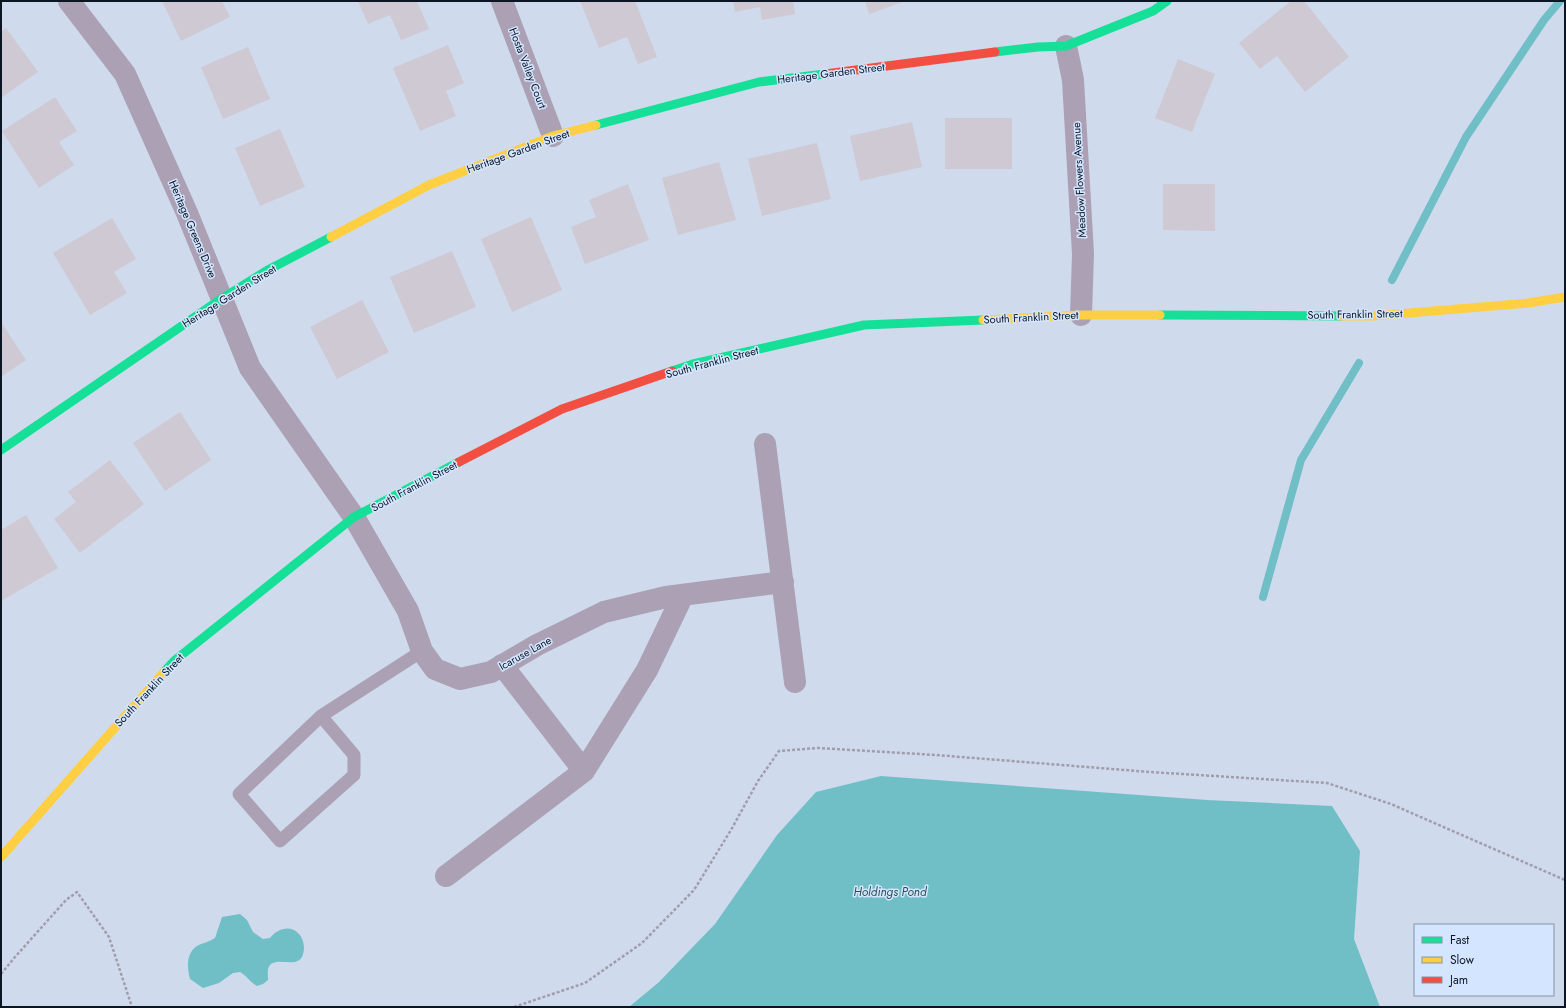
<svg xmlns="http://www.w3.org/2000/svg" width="1566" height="1008" viewBox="0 0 1566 1008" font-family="Jost,sans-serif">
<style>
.water{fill:#70bec6}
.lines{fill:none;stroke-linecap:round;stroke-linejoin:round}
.stream{stroke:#70bec6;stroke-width:8}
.building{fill:#cec9d2}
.path{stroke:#a19dad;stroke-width:2.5;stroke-dasharray:3 2;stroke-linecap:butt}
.lane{stroke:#aba0b4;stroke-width:13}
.street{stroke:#aba0b4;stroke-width:22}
.fast{stroke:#16e098;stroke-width:9}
.slow{stroke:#ffcf43;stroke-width:9}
.jam{stroke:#f24e42;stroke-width:9}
.labels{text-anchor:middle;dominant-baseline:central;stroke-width:3;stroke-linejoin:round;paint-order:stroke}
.street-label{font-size:11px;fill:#0b1524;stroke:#d4e6ff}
.water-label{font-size:12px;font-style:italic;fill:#2e4f50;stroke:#d4e6ff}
</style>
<rect width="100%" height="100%" fill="#cfdbed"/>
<path class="water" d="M881 776 1207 800 1332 806 1360 851 1354 939 1380 1007H629L659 982 715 924 777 835 816 792Z
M240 914 247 920 253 932 263 939 270 938C277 929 290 924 299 934 302 937 304 943 304 948 303 971 283 958 273 963 266 966 268 974 268 980L263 984 257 986C250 982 247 976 240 972L233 973 219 983 203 988 190 979C187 968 186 953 197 946 202 943 209 942 215 938L222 917Z"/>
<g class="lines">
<path class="stream" d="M1392 280 1466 137 1544 20 1560 1
M1263 597 1301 460 1359 363"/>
</g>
<path class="building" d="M162 1H222L230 17 181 41Z
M358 1H417L429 29 401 40 390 15 368 24Z
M580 1H635L657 57 638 64 627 37 599 48Z
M733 1H793L795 14 762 20 760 7 735 12Z
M865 1H905L869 14Z
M1291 1H1304L1349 57 1305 92 1277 56 1260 69 1239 43Z
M6 28 38 72 1 98V32Z
M448 45 464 83 446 91 456 116 420 131 393 68Z
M248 47 270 99 223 119 201 67Z
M1178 59 1215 74 1192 132 1155 118Z
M55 97 77 131 59 142 74 165 39 188 2 131Z
M945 118H1012V169H945Z
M912 122 922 167 860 181 850 136Z
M280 129 305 187 260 206 235 148Z
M817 143 831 199 762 216 748 159Z
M719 162 736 220 678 235 662 178Z
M628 184 649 240 585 264 571 227 596 217 589 200Z
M1163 184H1215V231L1163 230Z
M531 217 562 290 512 312 481 239Z
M112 218 136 259 114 272 127 293 90 315 53 253Z
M452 251 476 307 414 333 390 277Z
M362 300 389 352 337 379 310 327Z
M1 322 26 360 1 377Z
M180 412 211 460 165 491 133 443Z
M110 460 144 504 80 553 54 519 76 502 68 492Z
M26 515 58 568 1 601V530Z"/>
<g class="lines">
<path class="path" d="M1 974 15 957 66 900 77 892 109 937 132 1007
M514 1007 585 983 642 943 694 890 731 830 758 781 779 751 818 748 936 755 1150 772 1327 783 1391 804 1565 880"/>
<path class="lane" d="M321 716 354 755V775L280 841 239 794 321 716 422 651"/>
<path class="street" d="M69 1 125 74 187 213 250 368 354 517 408 611 422 651 435 669 460 679 491 672 537 645 604 612 666 597 783 582
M502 1 553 136
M1066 46 1073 80 1083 254 1081 315
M765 444 795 682
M502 665 584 771
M446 876 584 771 647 670 683 595"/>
<path class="fast" d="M995 52 1038 47 1066 46 1153 11 1167 1
M596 125 759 82 825 74
M1160 315 1341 316
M672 371 693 364 864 325 983 320
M1 450 221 299 266 271 331 237
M164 672 174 661 354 517 459 462"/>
<path class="slow" d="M331 237 429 185 553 136 596 125
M1341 316H1373L1528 303 1565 297
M983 320 1081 315H1160
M1 857 164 672"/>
<path class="jam" d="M825 74 995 52
M459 462 562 409 672 371"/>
</g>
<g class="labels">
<g class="street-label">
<text transform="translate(528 68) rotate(69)">Hosta Valley Court</text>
<text transform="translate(831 73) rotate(-7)">Heritage Garden Street</text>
<text transform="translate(518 151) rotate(-20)">Heritage Garden Street</text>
<text transform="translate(1079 180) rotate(-93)">Meadow Flowers Avenue</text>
<text transform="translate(193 229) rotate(67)">Heritage Greens Drive</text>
<text transform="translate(229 296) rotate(-32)">Heritage Garden Street</text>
<text transform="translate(1355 314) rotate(-1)">South Franklin Street</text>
<text transform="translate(1031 317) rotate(-3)">South Franklin Street</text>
<text transform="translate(712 362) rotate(-15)">South Franklin Street</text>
<text transform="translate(414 486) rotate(-28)">South Franklin Street</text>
<text transform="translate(525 653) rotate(-29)">Icaruse Lane</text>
<text transform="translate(149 690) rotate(-47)">South Franklin Street</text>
</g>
<g class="water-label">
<text x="890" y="892">Holdings Pond</text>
</g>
</g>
<rect width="1566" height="1008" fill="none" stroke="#0b1524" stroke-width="4"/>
<rect x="1414" y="924" width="140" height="72" fill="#d4e6ff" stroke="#8492a7"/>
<rect x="1422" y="937" width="20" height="6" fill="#16e098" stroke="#8492a7"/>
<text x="1450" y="944" font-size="12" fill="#0b1524">Fast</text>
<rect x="1422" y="957" width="20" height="6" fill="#ffcf43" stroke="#8492a7"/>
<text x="1450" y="964" font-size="12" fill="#0b1524">Slow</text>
<rect x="1422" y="977" width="20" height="6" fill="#f24e42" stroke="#8492a7"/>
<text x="1450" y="984" font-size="12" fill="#0b1524">Jam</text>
</svg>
